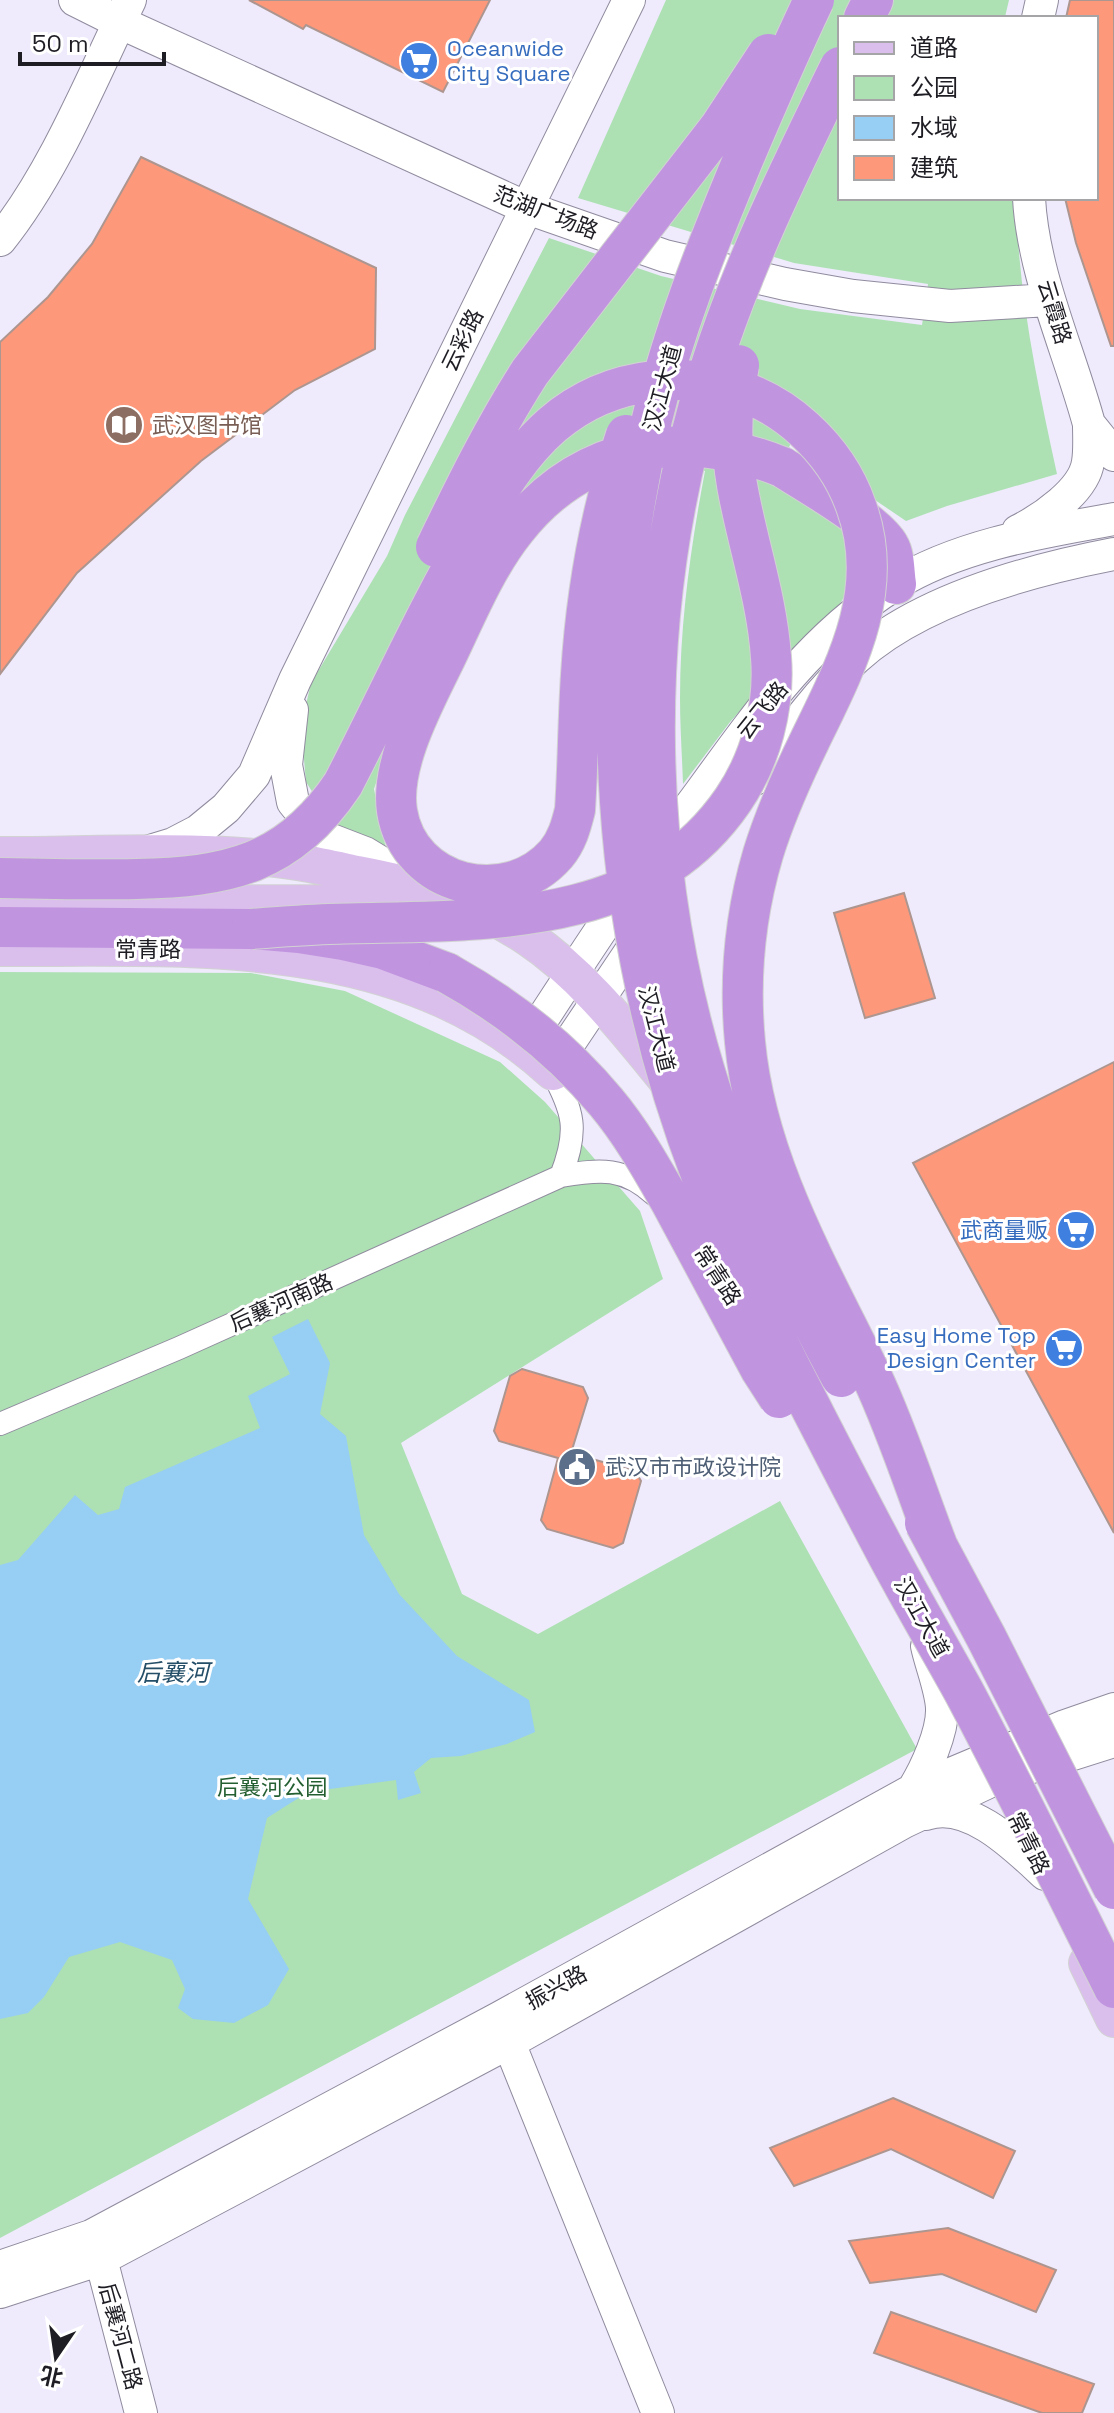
<svg xmlns="http://www.w3.org/2000/svg" width="1114" height="2413" viewBox="0 0 1114 2413" font-family="'Space Grotesk','Noto Sans SC',sans-serif">
<style>
.green{fill:#ade1b4}
.water{fill:#97cef3}
.building{fill:#fd987b;stroke:#ad9690;stroke-width:2}
.lines{fill:none;stroke-linecap:round;stroke-linejoin:round}
.street-casing{stroke:#908b9e;stroke-width:24}
.secondary-casing{stroke:#908b9e;stroke-width:34}
.primary-casing{stroke:#d2d2d3;stroke-width:38}
.highway-casing{stroke:#d2d2d3;stroke-width:42}
.street{stroke:#fff;stroke-width:22}
.secondary{stroke:#fff;stroke-width:32}
.primary{stroke:#dabfec;stroke-width:36}
.highway{stroke:#c194df;stroke-width:40}
.highway-bridge-casing{stroke:#d2d2d3;stroke-width:42;stroke-linecap:butt}
.highway-bridge{stroke:#c194df;stroke-width:40}
.labels{text-anchor:middle;dominant-baseline:central;stroke-width:6;stroke-linejoin:round;paint-order:stroke}
.shop-label{font-size:22px;fill:#366cbe;stroke:#fff;text-anchor:end}
.street-label{font-size:22px;fill:#1f1d24;stroke:#fff}
.education-label{font-size:22px;fill:#785e54;stroke:#fff;text-anchor:start}
.service-label{font-size:22px;fill:#4e5e75;stroke:#fff;text-anchor:start}
.park-label{font-size:22px;fill:#245f32;stroke:#fff}
.water-label{font-size:24px;font-style:italic;fill:#254e68;stroke:#fff}
</style>
<rect width="100%" height="100%" fill="#efebfc"/>
<path class="green" d="M666 0H1009L1005 17 1007 18H840V198H1016C1018 294 1037 381 1057 474L947 506 906 521 791 443 772 483 833 517 850 543 851 586 833 615 798 645 730 722 683 784C682 755 680 726 680 698 680 622 691 545 705 471L609 448 577 452 548 472 509 502 401 707 374 789 387 854 336 829 306 782 301 726 311 683 387 556 405 515 549 238 661 276 800 309 922 325 928 284 794 263 578 198Z
M0 972 251 973 345 991 500 1062 545 1102 640 1211 663 1279 401 1443 462 1594 538 1634 780 1501 917 1749 0 2238Z"/>
<path class="water" d="M308 1319 330 1363 320 1414 346 1436 364 1535 399 1594 457 1656 529 1700 535 1732 507 1744 461 1756 431 1758 414 1772 421 1793 398 1800 396 1780 308 1792 267 1818 248 1899 289 1969 268 2005 234 2023 193 2019 178 2008 185 1989 172 1960 120 1942 69 1957 44 1997 28 2013 0 2019V1565L18 1560 75 1495 98 1515 119 1509 125 1487 260 1428 248 1396 290 1374 272 1337Z"/>
<path class="building" d="M249 0H490L443 92 306 25 303 29Z
M1070 0H1114V346H1111L1076 243 1065 198H1096V18H1066Z
M141 157 376 268 375 349 295 390 201 461 77 573 0 674V342L48 297 92 244Z
M904 893 935 998 865 1018 834 913Z
M1114 1062V1533L913 1163Z
M522 1369 583 1387 588 1398 571 1453 635 1471 641 1481 623 1543 613 1548 547 1529 541 1520 558 1458 499 1441 494 1431 510 1376Z
M893 2098 1015 2151 993 2198 891 2149 794 2186 770 2148Z
M948 2228 1056 2270 1036 2312 942 2274 870 2283 849 2241Z
M891 2312 1094 2384 1082 2413H1042L874 2353Z"/>
<g class="lines">
<defs>
<path id="street" d="M551 1070C574 1112 579 1130 561 1176
M0 1424 179 1348 561 1176C601 1169 624 1167 655 1195"/>
<path id="secondary" d="M75 0 119 22 527 208 665 256 785 284 853 296 950 306 1049 300
M1038 18 1042 0
M1029 198C1033 274 1069 350 1089 424
M0 240C54 173 92 78 130 0
M1018 531C1042 519 1084 491 1088 462 1090 450 1089 436 1089 424L1114 455
M292 710 286 765 293 802 321 836 365 853 411 881
M755 779C786 737 817 693 856 658 920 600 1031 570 1114 554
M150 851 173 844 198 831 226 808 254 775 295 680 629 0
M523 1048C563 989 600 928 642 871 661 844 681 819 700 793 756 716 811 637 894 585 958 545 1041 532 1114 519
M551 1070 645 930
M913 1790C926 1769 943 1732 942 1708 941 1689 931 1665 927 1646
M926 1814C969 1799 1017 1848 1045 1874
M501 2023 658 2413
M92 2239 101 2259 141 2413
M0 2267 91 2236 499 2018 913 1790 1065 1726 1114 1709
M0 2292 101 2259 510 2042 904 1822 997 1778 1114 1741"/>
<path id="primary" d="M0 855C85 855 171 850 255 857 290 859 324 867 357 874 421 886 472 901 527 937 584 975 627 1032 670 1084
M0 904 338 903 395 906
M0 948C191 949 401 932 553 1072
M1087 1963 1114 2019"/>
<path id="highway" d="M864 18 873 0
M782 467C806 482 877 523 889 546 895 556 894 573 896 584
M0 927 251 929 299 933 343 940 383 949 447 973"/>
</defs>
<use href="#street" class="street-casing"/>
<use href="#secondary" class="secondary-casing"/>
<use href="#primary" class="primary-casing"/>
<use href="#highway" class="highway-casing"/>
<use href="#street" class="street"/>
<use href="#secondary" class="secondary"/>
<use href="#primary" class="primary"/>
<use href="#highway" class="highway"/>
<defs>
<path id="highway-bridge" d="M814 0C788 55 764 110 740 167 706 249 673 332 652 419 592 669 610 937 702 1177 727 1244 760 1307 792 1371 823 1431 854 1492 886 1552 911 1599 938 1645 964 1692 1016 1790 1065 1890 1114 1988
M840 67C791 167 742 266 709 372 633 613 637 882 721 1121 753 1211 797 1294 841 1377
M626 435C600 513 586 594 581 675 578 720 578 765 575 810 571 826 567 841 556 854 507 910 409 887 397 811 390 765 423 704 443 663 465 618 484 569 515 530 581 445 685 427 782 467
M436 547C465 487 494 428 530 372L720 127 768 54
M0 878C45 879 90 880 136 879 227 877 289 865 343 784 388 697 428 607 478 523 499 488 521 452 552 425 581 400 617 385 655 381 709 375 764 392 804 429 827 450 846 477 856 506 887 590 846 666 810 740 792 777 775 815 763 854 745 915 739 979 745 1042 756 1162 820 1270 872 1377 897 1430 916 1490 937 1545
M251 929C277 927 303 925 329 924 471 919 641 934 733 800 761 759 775 706 771 657 767 598 747 542 737 485 730 445 731 405 739 365
M447 973C508 1007 561 1048 606 1102 632 1133 652 1169 672 1204 702 1259 731 1315 761 1370L779 1398
M925 1523 986 1637 1114 1889"/>
</defs>
<use href="#highway-bridge" class="highway-bridge-casing"/>
<use href="#highway-bridge" class="highway-bridge"/>
</g>
<defs>
<symbol id="supermarket-disc" viewBox="-11 -11 22 22"><circle r="9.5" fill="#3f7fe0" stroke="#fff"/><path d="M-6-5.5h2.5l.6 2H6L4.5 2H-2.5L-4.4-4H-6ZM-1.5 3.2a1.3 1.3 0 1 0 .1 0ZM3 3.2a1.3 1.3 0 1 0 .1 0Z" fill="#fff"/></symbol>
<symbol id="library-disc" viewBox="-11 -11 22 22"><circle r="9.5" fill="#8d6e63" stroke="#fff"/><path d="M-6-4Q-3-5.5-.7-3.5V5Q-3 3-6 4ZM6-4Q3-5.5 .7-3.5V5Q3 3 6 4Z" fill="#fff"/></symbol>
<symbol id="civic-disc" viewBox="-11 -11 22 22"><circle r="9.5" fill="#5c6f8a" stroke="#fff"/><path d="M-.6-6.5H3V-4.5H.6V-3L4-1V1h2V6H-6V1h2V-1L-.6-3ZM-1.2 2.5V6h2.4V2.5Z" fill="#fff"/></symbol>
</defs>
<g fill-rule="evenodd">
<use href="#supermarket-disc" x="397" y="39" width="44" height="44"/>
<use href="#library-disc" x="102" y="403" width="44" height="44"/>
<use href="#supermarket-disc" x="1054" y="1208" width="44" height="44"/>
<use href="#supermarket-disc" x="1042" y="1326" width="44" height="44"/>
<use href="#civic-disc" x="555" y="1445" width="44" height="44"/>
</g>
<g class="labels">
<g class="shop-label">
<text x="447" y="48" text-anchor="start">Oceanwide<tspan x="447" dy="25">City Square</tspan></text>
<text x="1048" y="1230">武商量贩</text>
<text x="1036" y="1335">Easy Home Top<tspan x="1036" dy="25">Design Center</tspan></text>
</g>
<g class="street-label">
<text transform="translate(546 212) rotate(21)">范湖广场路</text>
<text transform="translate(1055 312) rotate(73)">云霞路</text>
<text transform="translate(462 340) rotate(-64)">云彩路</text>
<text transform="translate(662 388) rotate(-75)">汉江大道</text>
<text transform="translate(762 710) rotate(-51)">云飞路</text>
<text x="148" y="949">常青路</text>
<text transform="translate(657 1029) rotate(76)">汉江大道</text>
<text transform="translate(718 1275) rotate(57)">常青路</text>
<text transform="translate(281 1302) rotate(-24)">后襄河南路</text>
<text transform="translate(922 1617) rotate(61)">汉江大道</text>
<text transform="translate(1029 1843) rotate(64)">常青路</text>
<text transform="translate(556 1987) rotate(-29)">振兴路</text>
<text transform="translate(121 2336) rotate(75)">后襄河二路</text>
</g>
<g class="education-label">
<text x="152" y="425">武汉图书馆</text>
</g>
<g class="service-label">
<text x="605" y="1467">武汉市市政设计院</text>
</g>
<g class="park-label">
<text x="272" y="1787">后襄河公园</text>
</g>
<g class="water-label">
<text x="173" y="1672">后襄河</text>
</g>
</g>
<rect x="838" y="16" width="260" height="184" fill="#ffffff" stroke="#a5a5a7" stroke-width="2"/>
<rect x="854" y="42" width="40" height="12" fill="#dabfec" stroke="#a5a5a7" stroke-width="2"/>
<text x="910" y="56" font-size="24" fill="#1f1d24">道路</text>
<rect x="854" y="76" width="40" height="24" fill="#ade1b4" stroke="#a5a5a7" stroke-width="2"/>
<text x="910" y="96" font-size="24" fill="#1f1d24">公园</text>
<rect x="854" y="116" width="40" height="24" fill="#97cef3" stroke="#a5a5a7" stroke-width="2"/>
<text x="910" y="136" font-size="24" fill="#1f1d24">水域</text>
<rect x="854" y="156" width="40" height="24" fill="#fd987b" stroke="#a5a5a7" stroke-width="2"/>
<text x="910" y="176" font-size="24" fill="#1f1d24">建筑</text>
<g transform="translate(56 2357) rotate(193)" stroke="#ffffff" stroke-width="6" paint-order="stroke">
<path d="M0-6L14 30L0 20L-14 30Z" fill="#1f1d24"/>
<text y="-12" font-size="22" font-weight="bold" text-anchor="middle" fill="#1f1d24">北</text>
</g>
<path d="M20 52v12h144v-12" fill="none" stroke="#1f1d24" stroke-width="4"/>
<text x="32" y="52" font-size="24" fill="#1f1d24" stroke="#ffffff" stroke-width="6" paint-order="stroke">50 m</text>
</svg>
